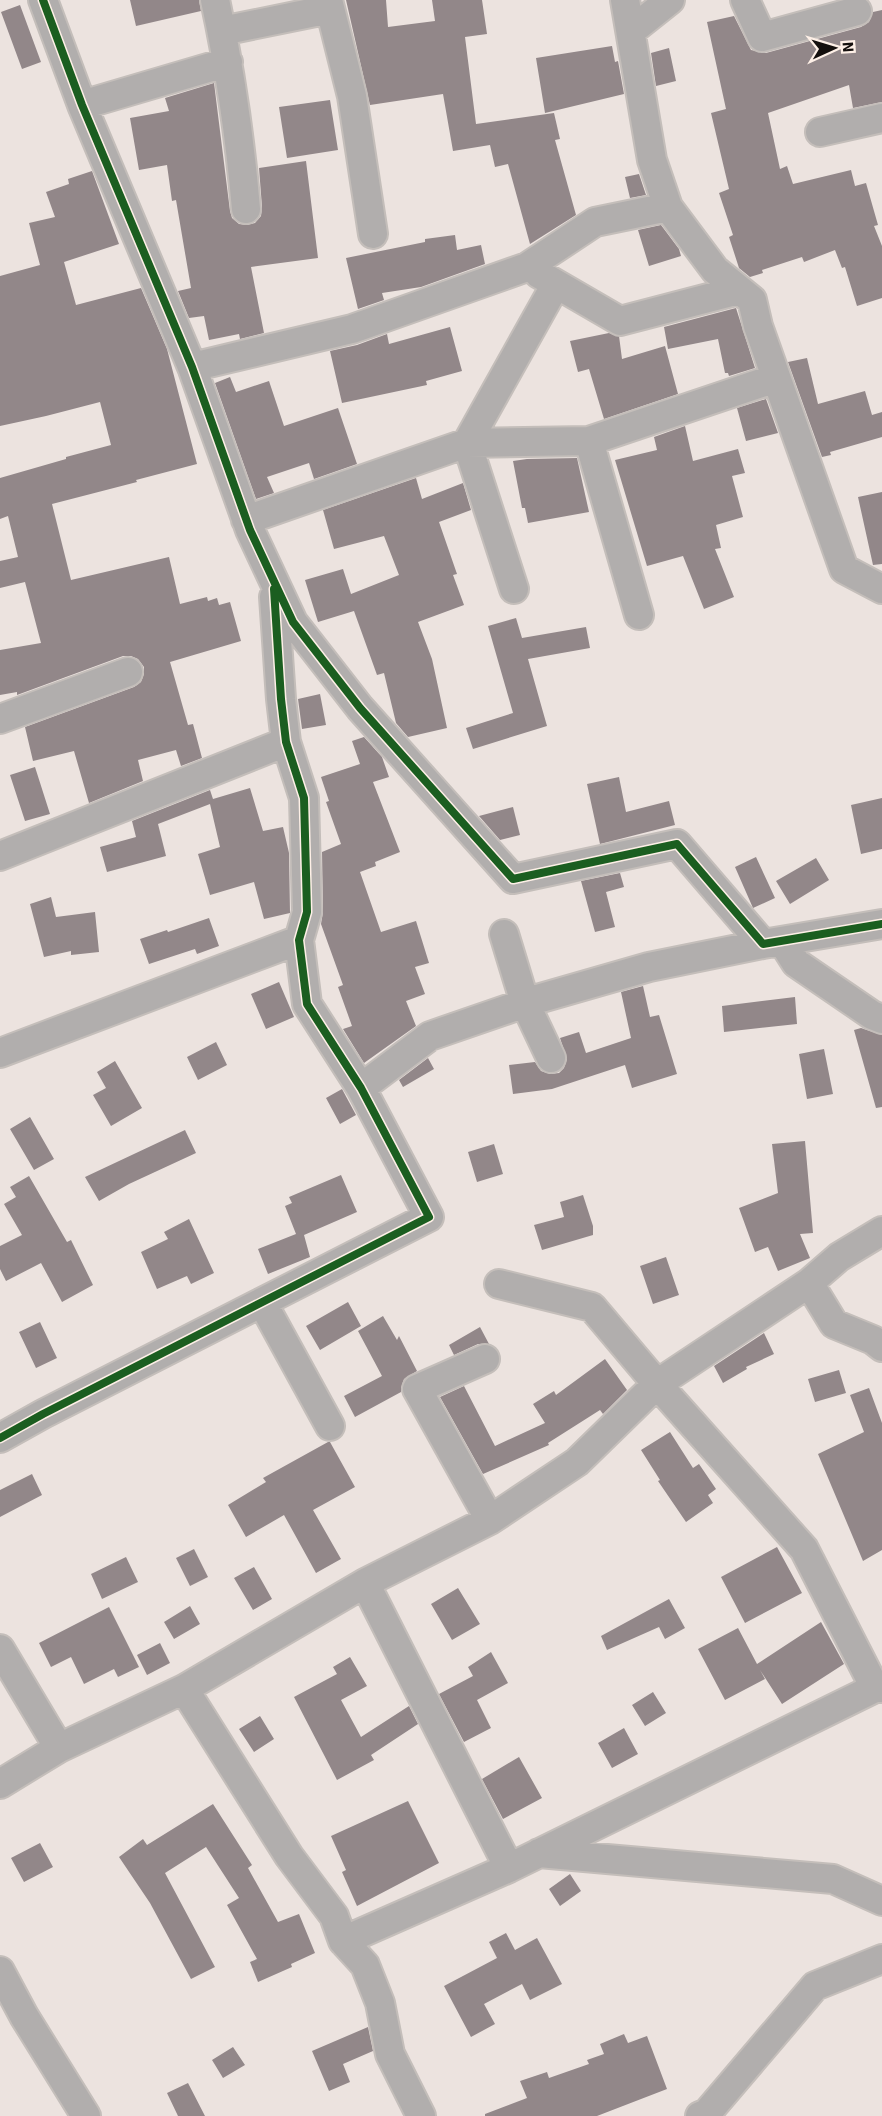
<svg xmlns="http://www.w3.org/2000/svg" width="882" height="2116" viewBox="0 0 882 2116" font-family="'Source Sans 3',sans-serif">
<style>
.building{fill:#928789}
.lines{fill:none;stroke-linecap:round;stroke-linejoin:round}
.minor-casing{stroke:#c4beba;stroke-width:32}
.minor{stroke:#b1aead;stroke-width:28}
.cycleway-casing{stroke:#fef0e7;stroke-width:11}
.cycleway{stroke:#1b5e20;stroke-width:8}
</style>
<rect width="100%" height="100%" fill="#ece3df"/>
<path class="building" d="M130 0H199L201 11 136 26Z
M346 0H386L388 27 435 21 432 0H482L487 34 465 37 476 124 554 113 560 139 555 140 576 215 530 244 508 164 495 167 490 145 453 151 443 94 370 105Z
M20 5 41 62 22 69 1 12Z
M882 10V102L853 108 849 85 768 113 780 169 787 166 793 184 851 170 855 186 866 183 878 225 874 226 882 246V298L857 306 845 267 842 268 835 250 804 262 802 257 762 270 763 273 750 277 739 268 729 237 733 235 719 193 729 189 711 113 726 109 707 22 734 16 751 50 766 53 861 27 869 22 873 12Z
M612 46 615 62 618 61 624 94 545 113 536 58Z
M669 48 676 81 656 86 651 53Z
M214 83 230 211 232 218 239 224 247 225 255 223 261 216 262 207 259 168 306 161 318 258 251 267 264 333 240 339 239 334 209 340 204 316 189 318 178 291 191 288 176 200 172 201 167 165 139 170 130 118 169 111 165 98Z
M330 100 338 150 287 158 279 107Z
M92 171 119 244 64 262 76 305 141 288 167 349 197 464 136 480 137 482 52 504 71 580 169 557 180 604 207 597 208 601 217 598 219 605 230 602 241 641 170 662 188 725 193 724 202 758 181 766 176 750 138 760 143 781 89 803 74 751 33 761 25 727 134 687 141 682 144 674V667L138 659 131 656H123L17 695V692L0 695V650L41 643 25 582 0 588V561L18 557 8 516 0 519V478L66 459V457L111 445 100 402 46 416 0 426V276L40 265 29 223 55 217 46 192 69 184 68 179Z
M639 174 646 195 630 198 625 177Z
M661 225 679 249 681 256 649 266 638 230Z
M455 235 457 250 481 245 485 264 421 287 382 293 384 300 358 309 346 258 425 242V239Z
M736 308 755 368 729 376 728 373H725L718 339 668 349 664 327Z
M450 327 462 371 426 381 427 385 342 403 330 351 357 345 387 334 389 344Z
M609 333 619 336 622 359 665 346 678 394 604 419 589 369 578 372 570 341Z
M807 358 818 404 865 391 872 415 882 412V437L830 452 831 455 822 457 788 362Z
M230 377 236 392 269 381 284 426 338 408 357 464 314 479 309 463 267 477 274 493 256 499 215 383Z
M766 399 778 433 746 441 737 408Z
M685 426 693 461 738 449 745 473 732 476 743 517 716 525 721 548 715 549 734 597 704 609 683 556 647 566 615 460 657 450 654 437Z
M577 458 589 512 528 523 525 508H522L513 461 527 459Z
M416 478 422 499 463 483 471 510 439 522 457 574 453 575 464 605 418 622 432 659 447 728 408 737 396 723 384 673 377 675 354 611 318 622 305 580 343 569 351 594 399 575 384 536 334 549 323 510Z
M882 492V564L873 565 858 497Z
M516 618 522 638 586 627 590 648 528 659 547 726 473 749 466 728 513 713 488 626Z
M320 694 326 725 302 729 298 699Z
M364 737 382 757 389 777 373 782 400 852 375 862 376 866 360 872 381 932 416 921 429 963 415 967 425 994 406 1001 416 1026 364 1063 343 1029 352 1026 338 987 343 985 321 924 323 912 322 852 341 844 326 802 329 801 321 777 360 764 352 741Z
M35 767 50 814 25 821 10 775Z
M619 777 626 812 669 801 675 825 600 844 587 784Z
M250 788 263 831 283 827 289 853 290 913 264 919 254 882 210 895 198 854 220 847 210 804 158 824 166 856 107 872 100 847 136 837 132 821 210 790 213 799Z
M882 798V849L861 854 851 805Z
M513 807 520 835 500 840 479 816Z
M756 857 775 898 753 908 735 867Z
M816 858 829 880 790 904 776 881Z
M620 873 624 887 606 892 615 927 595 932 581 881Z
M51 897 56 917 95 912 99 952 71 955V951L44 957 30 904Z
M209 918 219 946 197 954 195 949 149 964 140 939 167 930 168 932Z
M279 982 294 1017 266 1029 251 994Z
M643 986 650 1017 659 1015 677 1074 632 1088 625 1065 552 1089 513 1094 509 1065 535 1062 541 1071 550 1074 559 1073 564 1068 567 1059 560 1038 579 1032 586 1053 631 1038 621 992Z
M795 997 797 1024 724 1032 722 1006Z
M861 1028 882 1035V1107L876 1108 854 1030Z
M216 1042 227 1065 198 1080 187 1057Z
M824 1049 833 1094 807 1099 799 1054Z
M428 1058 434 1069 403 1087 399 1080Z
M115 1061 142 1108 111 1126 93 1095 106 1088 97 1072Z
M342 1089 356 1115 340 1124 326 1098Z
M30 1117 54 1159 34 1170 10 1129Z
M185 1130 196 1153 129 1184 99 1201 85 1177Z
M805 1141 813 1233 800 1234 810 1258 778 1271 768 1247 755 1252 739 1208 778 1193 772 1144Z
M494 1144 503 1174 477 1182 468 1152Z
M341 1175 357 1212 304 1235 310 1257 268 1274 258 1249 296 1234 285 1206 292 1203 289 1197Z
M29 1176 67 1242 71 1240 93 1285 62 1302 41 1263 6 1281 0 1269V1246L22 1235 4 1204 16 1197 10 1187Z
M583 1195 593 1226V1235L542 1250 534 1225 564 1217 560 1202Z
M189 1219 214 1273 191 1284 187 1276 157 1289 141 1252 168 1239 164 1232Z
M666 1257 679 1295 653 1304 640 1266Z
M348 1302 361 1326 320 1350 306 1326Z
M383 1316 397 1340 399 1336 417 1371 404 1379 401 1388V1392L355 1417 344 1396 382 1376 358 1331Z
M40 1322 57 1358 36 1368 19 1332Z
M480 1327 489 1344H478L454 1355 449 1345Z
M764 1333 774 1354 746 1367 747 1369 723 1383 714 1366Z
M605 1359 627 1390 603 1414 600 1410 548 1443 549 1445 483 1474 440 1397 464 1386 495 1446 545 1423 533 1404 554 1391 556 1395Z
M839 1370 846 1393 815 1402 808 1379Z
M869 1388 882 1423V1550L863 1561 818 1454 864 1432 850 1395Z
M670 1432 693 1468 699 1464 716 1489 708 1495 713 1503 686 1522 658 1481 660 1480 641 1450Z
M328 1442H330L355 1487 313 1510 341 1559 316 1573 284 1515 246 1537 228 1505 266 1482 263 1478Z
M32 1474 42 1495 0 1517V1490Z
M777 1547 802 1593 745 1623 721 1577Z
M194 1549 208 1577 190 1586 176 1558Z
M126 1557 138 1582 102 1599 91 1574Z
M254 1567 272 1599 253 1610 234 1578Z
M458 1588 480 1624 452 1640 431 1604Z
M669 1599 685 1628 665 1639 659 1627 607 1650 601 1636Z
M190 1606 200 1624 174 1639 164 1622Z
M109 1607 139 1667 118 1677 114 1669 84 1684 71 1657 51 1667 39 1643Z
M821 1622 844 1664 782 1704 760 1670 765 1679 725 1700 698 1649 738 1628 757 1664Z
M160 1643 170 1663 147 1675 137 1655Z
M491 1652 508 1683 477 1700 491 1728 464 1742 439 1694 473 1676 468 1667Z
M350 1657 367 1686 341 1700 361 1737 409 1706 418 1724 371 1755 374 1760 337 1780 294 1697 337 1674 333 1667Z
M653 1692 666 1713 645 1726 632 1705Z
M260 1716 274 1739 254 1752 239 1729Z
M624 1728 638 1754 612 1768 598 1743Z
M519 1757 542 1798 503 1819 482 1779Z
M408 1801 439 1863 357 1906 342 1872 346 1870 331 1836Z
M213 1804 252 1865 248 1868 278 1922 299 1914 315 1953 291 1964 292 1967 258 1982 250 1962 257 1959 227 1905 239 1898 206 1847 165 1873 215 1967 191 1979 150 1903 119 1857 143 1839 147 1845Z
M40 1843 53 1867 24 1882 11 1858Z
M570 1874 581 1891 560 1906 549 1889Z
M506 1933 515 1950 537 1938 562 1984 530 2000 522 1984 484 2004 495 2024 471 2037 444 1986 497 1958 489 1942Z
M368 2027 373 2051 343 2064 350 2082 329 2091 312 2051Z
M624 2034 628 2043 647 2036 667 2089 597 2116H485V2114L527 2098 520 2081 547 2072 549 2078 589 2064 587 2060 604 2054 600 2044Z
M233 2047 245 2065 223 2078 212 2060Z
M188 2083 205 2116H178L167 2093Z"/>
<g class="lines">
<defs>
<path id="minor" d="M43 0 82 105 192 367 250 530 293 622 360 708 513 879 677 844 763 944 882 924
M215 0C230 69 240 139 246 209
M328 0 352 96 373 234
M625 0 652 160 668 207 715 270 752 300 758 326 844 569 882 589
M745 0 762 37 857 11
M222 31 330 9
M631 31 670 0
M82 105 228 62
M820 132 882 118
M539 274 620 321 739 290
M192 367 352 329 527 267 595 222 668 207
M589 441 639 615
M246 520 467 443 589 441 776 378
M514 589 467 443 556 284
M0 719 128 672
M0 856 286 742
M504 934 525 1003 551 1058
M782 941 796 963 872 1015 882 1019
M0 1053 299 940
M361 1088 430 1036 534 1000 649 967 763 944
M809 1283 834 1324 873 1340 882 1347
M499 1284 592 1307 657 1384 804 1549 875 1688
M262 1302 330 1426
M485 1359 417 1389 490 1520
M0 1438 43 1414 429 1217 361 1088 307 1004 299 940 307 912 304 798 286 742 281 699 274 597
M365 1583 509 1868
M0 1649 59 1748 0 1784
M184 1689 289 1856 334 1916 343 1941 365 1965 380 2003 390 2054 421 2116
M59 1748 184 1689 365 1583 490 1520 577 1462 657 1384 809 1283 839 1257 882 1231
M539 1853 833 1879 882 1901
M343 1941 509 1868 875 1688H882
M0 1971 24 2016 86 2116
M700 2116 707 2113 815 1986 882 1959"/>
</defs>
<use href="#minor" class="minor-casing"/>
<use href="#minor" class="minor"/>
<defs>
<path id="cycleway" d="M43 0 82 105 192 367 250 530 293 622 360 708 513 879 677 844 763 944 882 924
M0 1438 43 1414 429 1217 361 1088 307 1004 299 940 307 912 304 798 286 742 281 699 274 589"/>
</defs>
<use href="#cycleway" class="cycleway-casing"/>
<use href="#cycleway" class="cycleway"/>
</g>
<g transform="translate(834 48) rotate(86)" stroke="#fef0e7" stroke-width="4.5" paint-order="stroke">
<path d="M0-4.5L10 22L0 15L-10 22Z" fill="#140f0d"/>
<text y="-9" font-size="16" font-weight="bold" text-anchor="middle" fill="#140f0d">N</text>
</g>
</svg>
